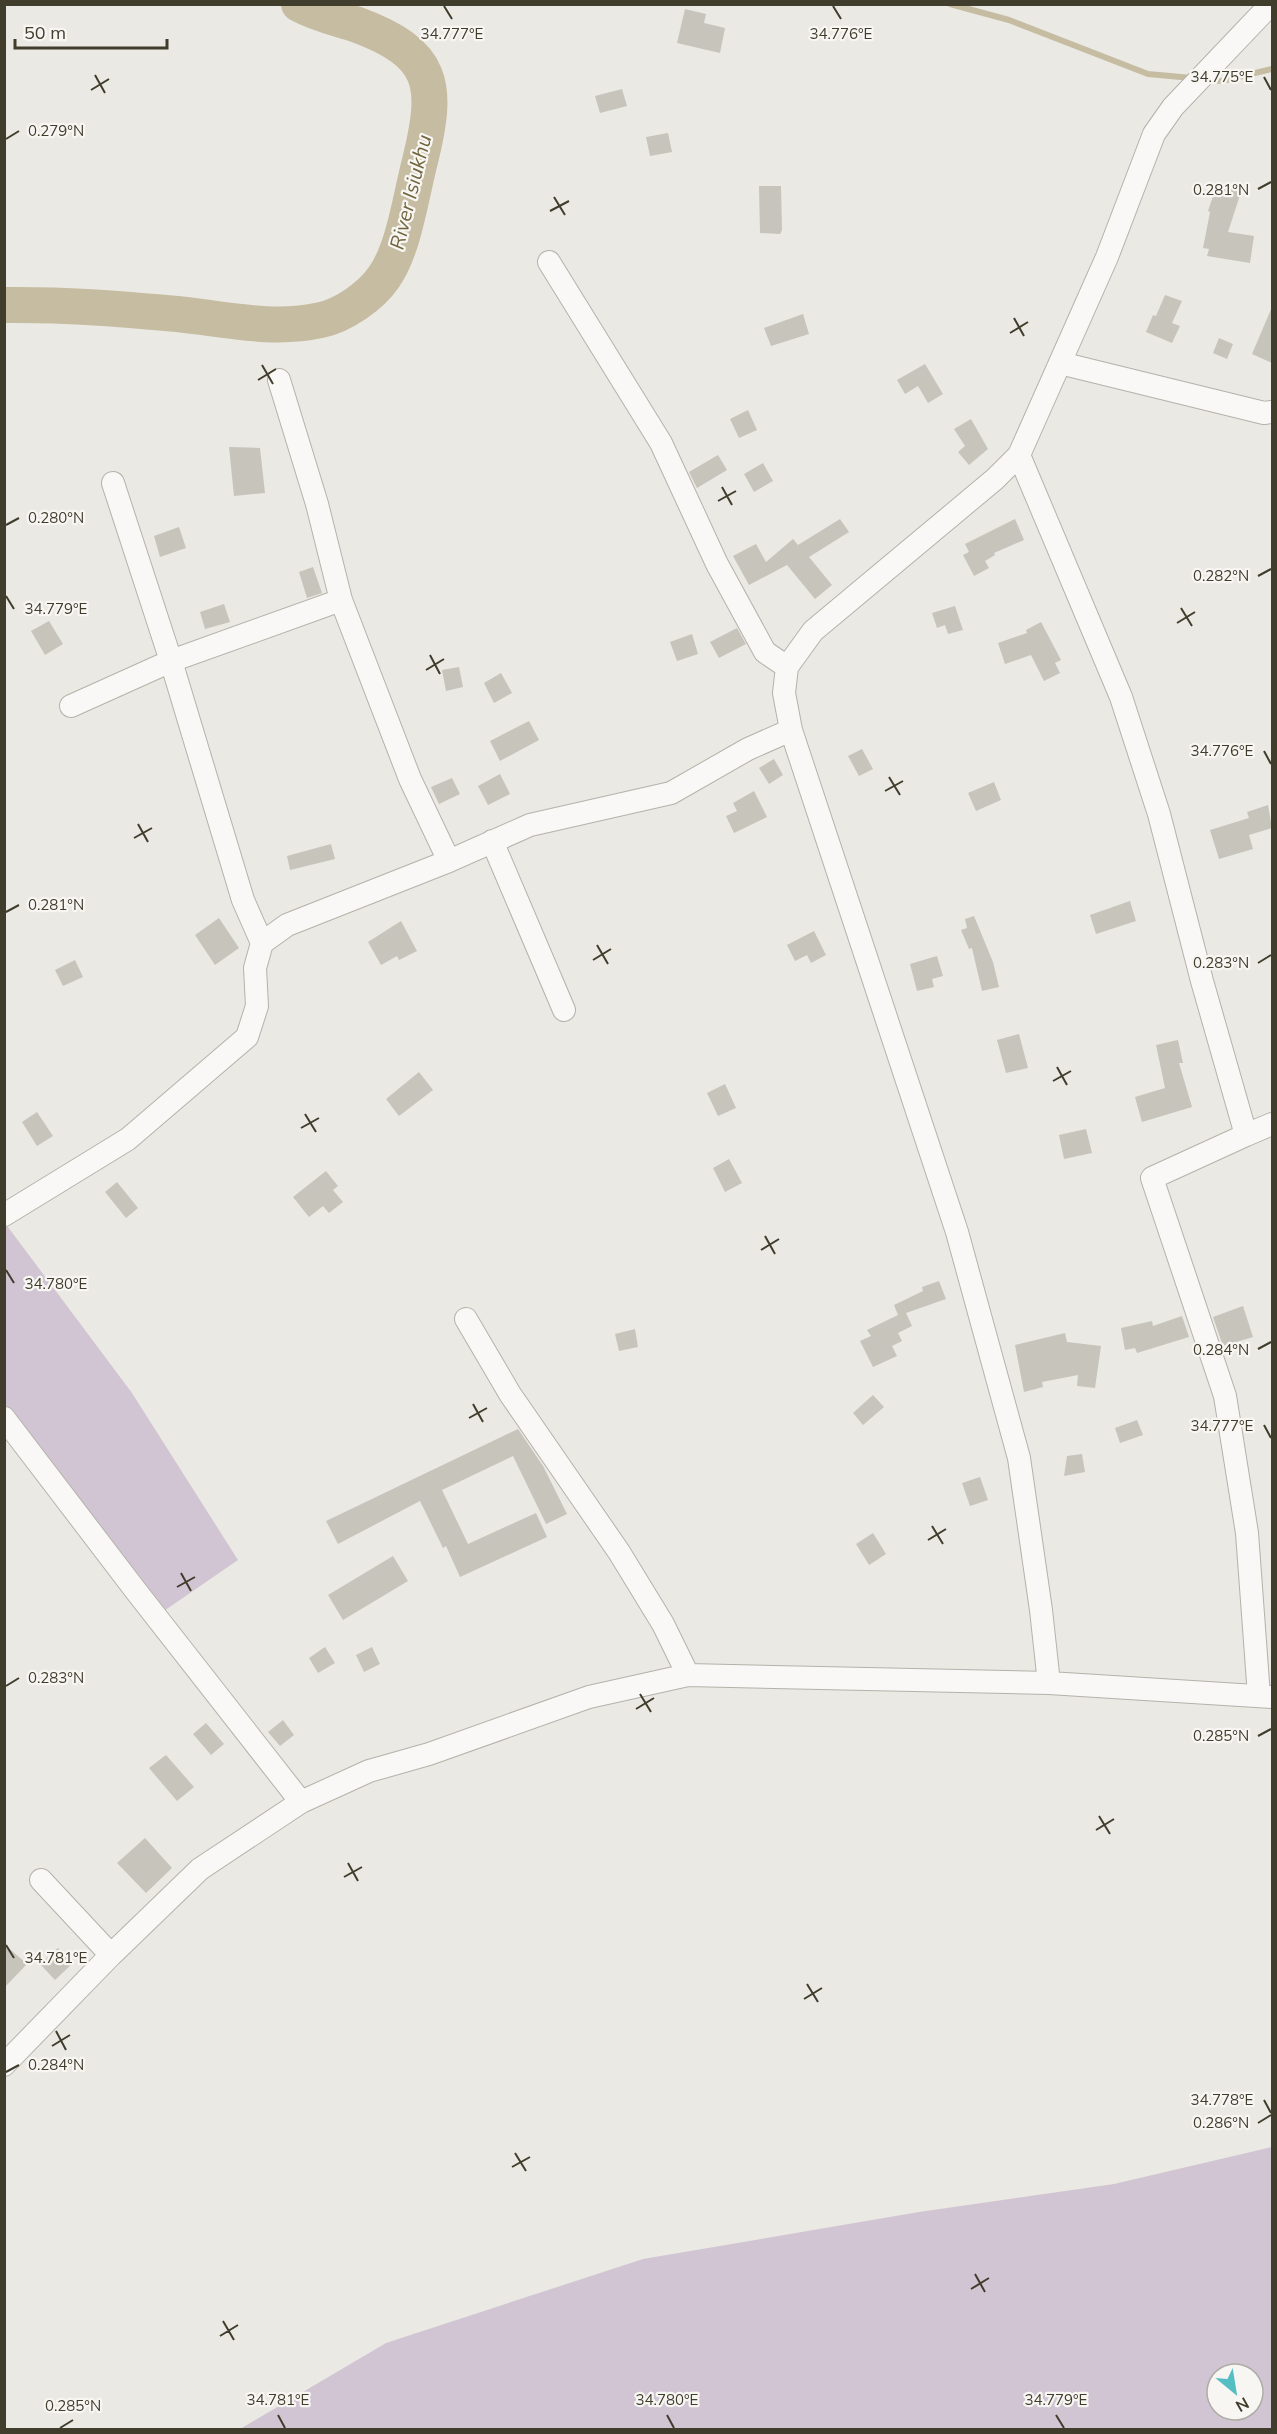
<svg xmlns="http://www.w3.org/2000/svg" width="1277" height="2434" viewBox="0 0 1277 2434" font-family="Mulish,sans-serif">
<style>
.green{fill:#d2c5d3;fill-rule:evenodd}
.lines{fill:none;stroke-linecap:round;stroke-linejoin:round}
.stream{stroke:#c6bca2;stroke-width:6}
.river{stroke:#c6bca2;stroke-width:36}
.building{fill:#c6c4bb}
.minor-casing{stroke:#b4b2a9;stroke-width:24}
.minor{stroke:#f9f8f6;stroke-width:22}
.ticks{fill:none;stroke:#413d2d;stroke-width:2}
.labels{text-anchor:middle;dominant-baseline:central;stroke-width:4.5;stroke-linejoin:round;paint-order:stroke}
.water-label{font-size:20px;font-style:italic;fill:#71633a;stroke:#f7f6f3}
.ticks-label{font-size:15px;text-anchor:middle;fill:#413d2d;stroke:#f7f6f3;stroke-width:4.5;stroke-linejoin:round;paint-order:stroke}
</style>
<rect width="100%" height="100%" fill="#eae9e3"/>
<path class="green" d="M5 1223 132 1393 238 1560 158 1615 5 1417Z
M1272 2147V2429H240L386 2343 643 2259 919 2212 1114 2184ZM1217 2374H1253V2410H1217Z"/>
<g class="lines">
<path class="stream" d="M950 4 1009 20 1148 74 1192 78
M1206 80 1222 81 1272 69"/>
<path class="river" d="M4 305C62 304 120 309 177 314 226 319 272 331 321 320 344 315 371 296 384 277 404 249 411 195 420 161 439 84 435 53 355 24 336 18 317 14 299 4"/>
</g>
<path class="building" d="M685 9 706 14 704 23 725 28 720 53 677 43Z
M622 89 627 106 600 113 595 96Z
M668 133 672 152 650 156 646 137Z
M1217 184 1241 192 1228 232 1254 236 1250 263 1207 256 1209 249 1203 248 1210 212 1208 211Z
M759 186H781L782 230 780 234 760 233Z
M1165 295 1182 301 1172 323 1180 326 1172 343 1146 332 1153 315 1156 316Z
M1272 307V363L1252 354Z
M803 314 809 334 771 346 764 328Z
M1219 338 1233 344 1227 359 1213 353Z
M925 364 943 394 928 403 918 386 905 394 897 380Z
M748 410 757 430 739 438 730 419Z
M971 419 988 449 969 465 958 452 965 446 954 429Z
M229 447 260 448 265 493 234 496Z
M718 455 727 470 697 488 689 472Z
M763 463 773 481 754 492 744 474Z
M840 519 849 532 809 557 832 585 815 599 787 565 749 585 733 556 756 544 766 562 793 539 798 545Z
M1015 519 1024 540 994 553 995 555 985 561 989 568 974 576 963 555 969 552 965 544Z
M179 527 186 548 160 557 154 536Z
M313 567 322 593 307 598 299 572Z
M224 604 230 622 205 629 200 612Z
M955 606 963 630 948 634 945 625 937 628 932 613Z
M49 621 63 644 45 655 31 631Z
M1041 622 1061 660 1055 663 1060 673 1044 681 1031 655 1005 664 998 643 1027 633 1026 630Z
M737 628 746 644 719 658 710 642Z
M692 634 698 654 677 661 670 642Z
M459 667 463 687 446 691 442 670Z
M501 673 512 693 494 703 484 683Z
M529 721 539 740 500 761 490 741Z
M862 749 873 769 859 776 848 756Z
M774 759 783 775 769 784 759 768Z
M500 774 510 794 488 805 478 786Z
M452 778 460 794 439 804 431 787Z
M994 782 1001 800 976 811 968 793Z
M754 791 767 817 734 833 726 816 737 811 733 803Z
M1268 805 1272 828 1249 835 1253 849 1219 859 1210 830 1249 818 1247 812Z
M331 844 335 859 290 870 287 856Z
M1130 901 1136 921 1096 934 1090 915Z
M974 916 993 962 999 987 982 991 972 948 969 949 961 930 967 928 965 919Z
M219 918 239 948 215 965 195 935Z
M401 921 417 951 399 960 397 956 381 965 368 942Z
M814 931 826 955 811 963 807 955 795 961 787 945Z
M937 956 943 976 932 979 934 987 917 991 910 964Z
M75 960 83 977 63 986 55 970Z
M1019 1034 1028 1068 1006 1073 997 1040Z
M1178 1040 1183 1063H1179L1192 1107 1142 1122 1135 1097 1165 1088 1156 1045Z
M419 1072 433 1090 399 1116 386 1099Z
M725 1084 736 1108 718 1116 707 1093Z
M37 1112 53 1136 37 1146 22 1122Z
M1086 1129 1092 1153 1064 1159 1059 1135Z
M729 1159 742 1183 725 1192 713 1168Z
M326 1171 338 1186 333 1190 343 1202 329 1213 323 1206 309 1217 293 1197Z
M117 1182 138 1208 126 1218 105 1192Z
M939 1281 946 1299 906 1313 912 1326 898 1333 902 1341 892 1346 897 1356 873 1367 860 1341 871 1336 867 1330 898 1315 894 1305 923 1291 922 1287Z
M1243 1306 1253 1337 1223 1346 1213 1317Z
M1182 1316 1189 1337 1137 1353 1135 1348 1125 1350 1121 1328 1152 1321 1153 1326Z
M635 1329 638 1347 619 1351 615 1334Z
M1065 1333 1067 1342 1101 1346 1095 1388 1077 1386 1078 1375 1042 1382 1043 1387 1024 1392 1015 1345Z
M873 1395 884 1407 863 1425 853 1413Z
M1137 1420 1143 1435 1120 1443 1115 1428Z
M518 1429 543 1466 567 1514 546 1524 513 1456 442 1490 468 1544 536 1513 547 1537 460 1577 446 1546 443 1548 420 1501 338 1544 326 1521Z
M1082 1454 1085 1472 1064 1476 1067 1456Z
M980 1477 988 1500 970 1506 962 1483Z
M873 1533 886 1554 869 1565 856 1544Z
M393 1556 408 1581 343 1620 328 1595Z
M325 1647 335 1663 318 1673 309 1658Z
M372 1647 380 1664 364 1672 356 1655Z
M283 1720 294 1735 280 1746 268 1732Z
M206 1723 224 1744 211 1755 193 1734Z
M166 1755 194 1787 177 1801 149 1768Z
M145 1838 172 1868 146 1893 117 1863Z
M4 1944 27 1964 4 1988Z
M58 1948 73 1963 55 1980 40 1964Z"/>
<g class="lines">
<defs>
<path id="minor" d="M549 262 661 443 717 564 765 652 787 667
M1060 363 1264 413 1272 412
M279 380 317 504 341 600 410 779 449 861
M1019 455 1121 697 1159 814 1202 981 1246 1135 1272 1124
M113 483 171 661 243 900 262 943
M71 706 171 661 341 600
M492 841 564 1010
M1246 1135 1152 1178 1225 1396 1247 1533 1259 1696
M4 1215 128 1139 247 1037 257 1006 255 968 262 943 287 925 449 861 530 825 671 793 748 749 791 730
M466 1319 510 1394 619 1552 663 1624 688 1675
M4 1418 136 1591 301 1802
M1049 1683 1041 1610 1019 1458 957 1232 791 730 784 693 787 667 813 631 995 479 1019 455 1107 257 1154 134 1173 107 1271 4
M41 1880 111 1955
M4 2065 111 1955 200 1869 301 1802 369 1771 429 1754 589 1697 688 1675 1049 1683 1272 1697"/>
</defs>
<use href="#minor" class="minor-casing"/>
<use href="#minor" class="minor"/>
</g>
<path class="ticks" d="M444 6 452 19M833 6 841 19M95 75 105 93M1264 77 1271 90M91 90 109 79M6 139 19 131M1258 189 1271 182M554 197 565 215M550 211 569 201M1014 318 1024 336M1010 333 1028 322M262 365 273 384M258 380 276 369M722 487 732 505M718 501 736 491M6 525 19 518M1258 576 1271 569M6 596 14 609M1181 608 1192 626M1177 623 1195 612M430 655 440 674M426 670 444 659M1264 751 1271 764M889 777 900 795M885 791 903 781M138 824 148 842M134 838 152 828M6 912 19 905M597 945 608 964M593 960 611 949M1258 963 1271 955M1057 1067 1067 1085M1053 1081 1071 1071M305 1114 316 1132M301 1128 319 1118M765 1236 775 1254M761 1250 779 1239M6 1270 14 1283M1258 1349 1271 1342M473 1404 483 1422M469 1418 487 1408M1264 1425 1271 1438M932 1526 943 1544M928 1540 946 1529M181 1573 191 1591M177 1587 195 1577M6 1686 19 1678M640 1694 651 1712M636 1709 654 1698M1258 1736 1271 1729M1099 1816 1110 1834M1096 1830 1114 1819M348 1863 358 1881M344 1877 362 1867M6 1945 14 1958M807 1984 818 2002M804 1999 822 1988M56 2031 66 2050M52 2046 70 2035M6 2072 19 2065M1264 2100 1271 2113M1258 2123 1271 2115M515 2153 526 2171M512 2167 530 2157M975 2274 985 2292M971 2289 989 2278M223 2321 234 2340M220 2336 238 2325M278 2415 285 2428M667 2415 674 2428M1056 2415 1064 2428M60 2428 73 2420"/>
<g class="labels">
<g class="water-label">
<text transform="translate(410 192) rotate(-76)">River Isiukhu</text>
</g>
</g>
<g class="ticks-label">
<text x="452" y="39">34.777°E</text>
<text x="841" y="39">34.776°E</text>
<text x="1222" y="82">34.775°E</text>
<text x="56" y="136">0.279°N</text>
<text x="1221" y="195">0.281°N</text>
<text x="56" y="523">0.280°N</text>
<text x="1221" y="581">0.282°N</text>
<text x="56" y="614">34.779°E</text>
<text x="1222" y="756">34.776°E</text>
<text x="56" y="910">0.281°N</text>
<text x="1221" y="968">0.283°N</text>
<text x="56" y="1289">34.780°E</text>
<text x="1221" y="1355">0.284°N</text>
<text x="1222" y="1431">34.777°E</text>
<text x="56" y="1683">0.283°N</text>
<text x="1221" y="1741">0.285°N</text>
<text x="56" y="1963">34.781°E</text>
<text x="56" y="2070">0.284°N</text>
<text x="1222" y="2105">34.778°E</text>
<text x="1221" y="2128">0.286°N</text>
<text x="278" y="2405">34.781°E</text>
<text x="667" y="2405">34.780°E</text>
<text x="1056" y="2405">34.779°E</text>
<text x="73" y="2411">0.285°N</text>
</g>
<rect width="1277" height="2434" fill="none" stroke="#413d2d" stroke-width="12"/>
<g transform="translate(1235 2392) rotate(150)"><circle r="28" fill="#f7f6f3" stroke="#aeaca4" stroke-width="1.5"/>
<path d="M0-4.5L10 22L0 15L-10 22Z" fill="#55bec2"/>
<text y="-9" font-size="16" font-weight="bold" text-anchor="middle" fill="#413d2d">N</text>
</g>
<path d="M15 39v9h152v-9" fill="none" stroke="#413d2d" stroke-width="3"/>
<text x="24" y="39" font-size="18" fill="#413d2d" stroke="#f7f6f3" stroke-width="4.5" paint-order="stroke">50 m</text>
</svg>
